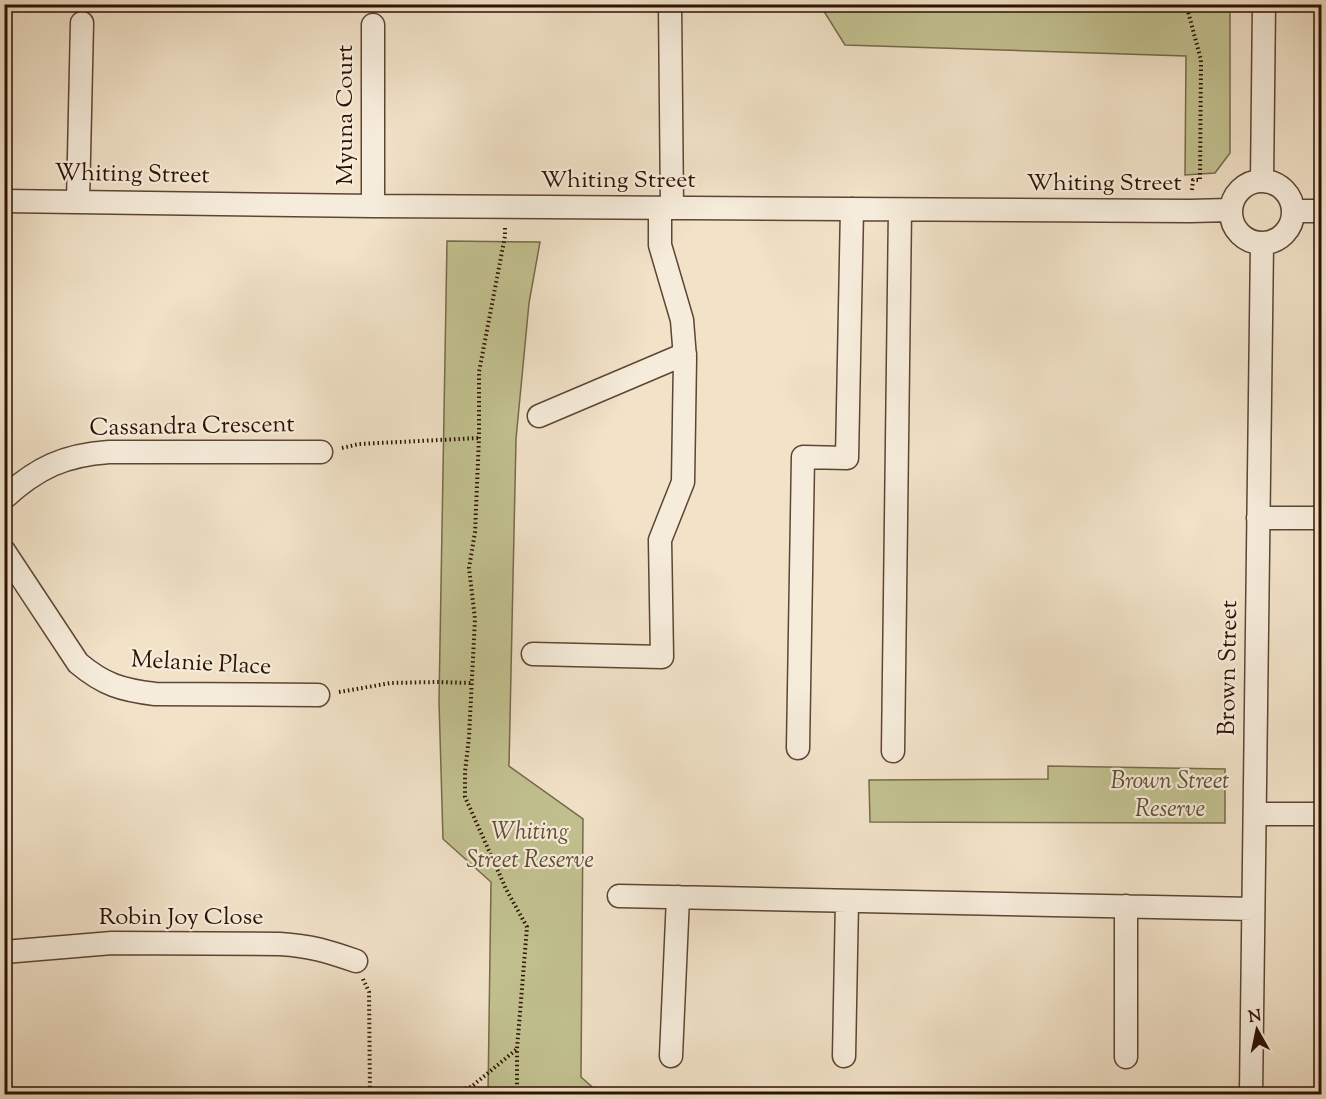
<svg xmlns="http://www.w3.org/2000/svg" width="1326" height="1099" viewBox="0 0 1326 1099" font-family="'Sorts Mill Goudy',serif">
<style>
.green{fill:#c2c190;stroke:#786949;stroke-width:1.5}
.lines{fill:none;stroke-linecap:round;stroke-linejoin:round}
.minor-casing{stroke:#5e4534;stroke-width:25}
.path{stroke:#2d1102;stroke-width:4;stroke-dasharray:1.5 3;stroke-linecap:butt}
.minor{stroke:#f6ecdb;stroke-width:22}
.labels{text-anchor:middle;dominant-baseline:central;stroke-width:4.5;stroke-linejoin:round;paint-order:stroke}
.street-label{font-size:24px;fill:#2d1102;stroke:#f6ecdb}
.park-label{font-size:24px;font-style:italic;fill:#614f34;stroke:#f6ecdb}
</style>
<rect width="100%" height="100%" fill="#f1e2c8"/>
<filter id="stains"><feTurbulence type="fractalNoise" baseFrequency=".00333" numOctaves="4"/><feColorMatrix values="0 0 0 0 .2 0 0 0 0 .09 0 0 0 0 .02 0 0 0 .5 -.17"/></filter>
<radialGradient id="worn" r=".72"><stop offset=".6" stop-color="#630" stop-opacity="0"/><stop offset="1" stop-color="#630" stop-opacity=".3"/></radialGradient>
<path class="green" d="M820 5H1230V153L1215 173 1185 175 1186 56 845 45Z
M447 241 540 242 529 303 516 439 509 766 583 819 581 1077 600 1094H488L491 882 443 839 439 701Z
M1048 766 1225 769V823L870 822 869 780 1048 779Z"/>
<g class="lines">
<defs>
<path id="minor" d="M670 4 672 208
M1231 212a31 31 0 1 1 62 0a31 31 0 1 1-62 0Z
M1262 181 1264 4
M4 201 373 206 1190 211 1230 210
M78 201 82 23
M373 206V25
M1293 211H1322
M539 416 685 354
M4 498C37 468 64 455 109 452H321
M1258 518H1322
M4 551 78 663C104 685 122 690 155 694L318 695
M533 654 662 657 660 540 683 482 685 358 682 320 660 245V208
M798 748 803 457 847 458 852 209
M893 751 900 210
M1255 814H1322
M619 896 1253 909
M1126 906V1057
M4 952 112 943 280 944C311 946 327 951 356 961
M671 1056 678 897
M844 1056 847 901
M1251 1094 1262 243"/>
</defs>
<use href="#minor" class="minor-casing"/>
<path class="path" d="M1186 4 1201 60 1200 180H1193L1192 190
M505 228V236L479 372V438L475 532 469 568 475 619 469 737 465 772V797L506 889 527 927 517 1049V1094
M342 448 359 444 479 438
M339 692 391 683 436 682 472 683
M363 979 369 992 370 1094
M434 1094 471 1087 517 1049"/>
<use href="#minor" class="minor"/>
</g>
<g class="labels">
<g class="street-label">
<text transform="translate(346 115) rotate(-90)">Myuna Court</text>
<text transform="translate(132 175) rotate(1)">Whiting Street</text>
<text x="618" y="181">Whiting Street</text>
<text x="1104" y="184">Whiting Street</text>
<text transform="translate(192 427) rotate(-1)">Cassandra Crescent</text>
<text transform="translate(201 664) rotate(3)">Melanie Place</text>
<text transform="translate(1229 668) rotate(-89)">Brown Street</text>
<text x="181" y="918">Robin Joy Close</text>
</g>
<g class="park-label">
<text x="1170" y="782">Brown Street<tspan x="1170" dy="28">Reserve</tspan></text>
<text x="530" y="833">Whiting<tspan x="530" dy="28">Street Reserve</tspan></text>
</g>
</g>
<rect width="1326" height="1099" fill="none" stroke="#f1e2c8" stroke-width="24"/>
<rect x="6" y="6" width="1314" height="1087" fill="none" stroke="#2d1102" stroke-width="3"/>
<rect x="12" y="12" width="1302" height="1075" fill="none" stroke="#2d1102" stroke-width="1.5"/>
<g transform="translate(1257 1030) rotate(351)" stroke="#f6ecdb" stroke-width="4.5" paint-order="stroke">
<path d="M0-4.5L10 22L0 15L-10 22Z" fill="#2d1102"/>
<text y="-9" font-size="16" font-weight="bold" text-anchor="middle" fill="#2d1102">N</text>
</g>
<rect width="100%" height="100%" filter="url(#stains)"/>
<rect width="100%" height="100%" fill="url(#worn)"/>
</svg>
